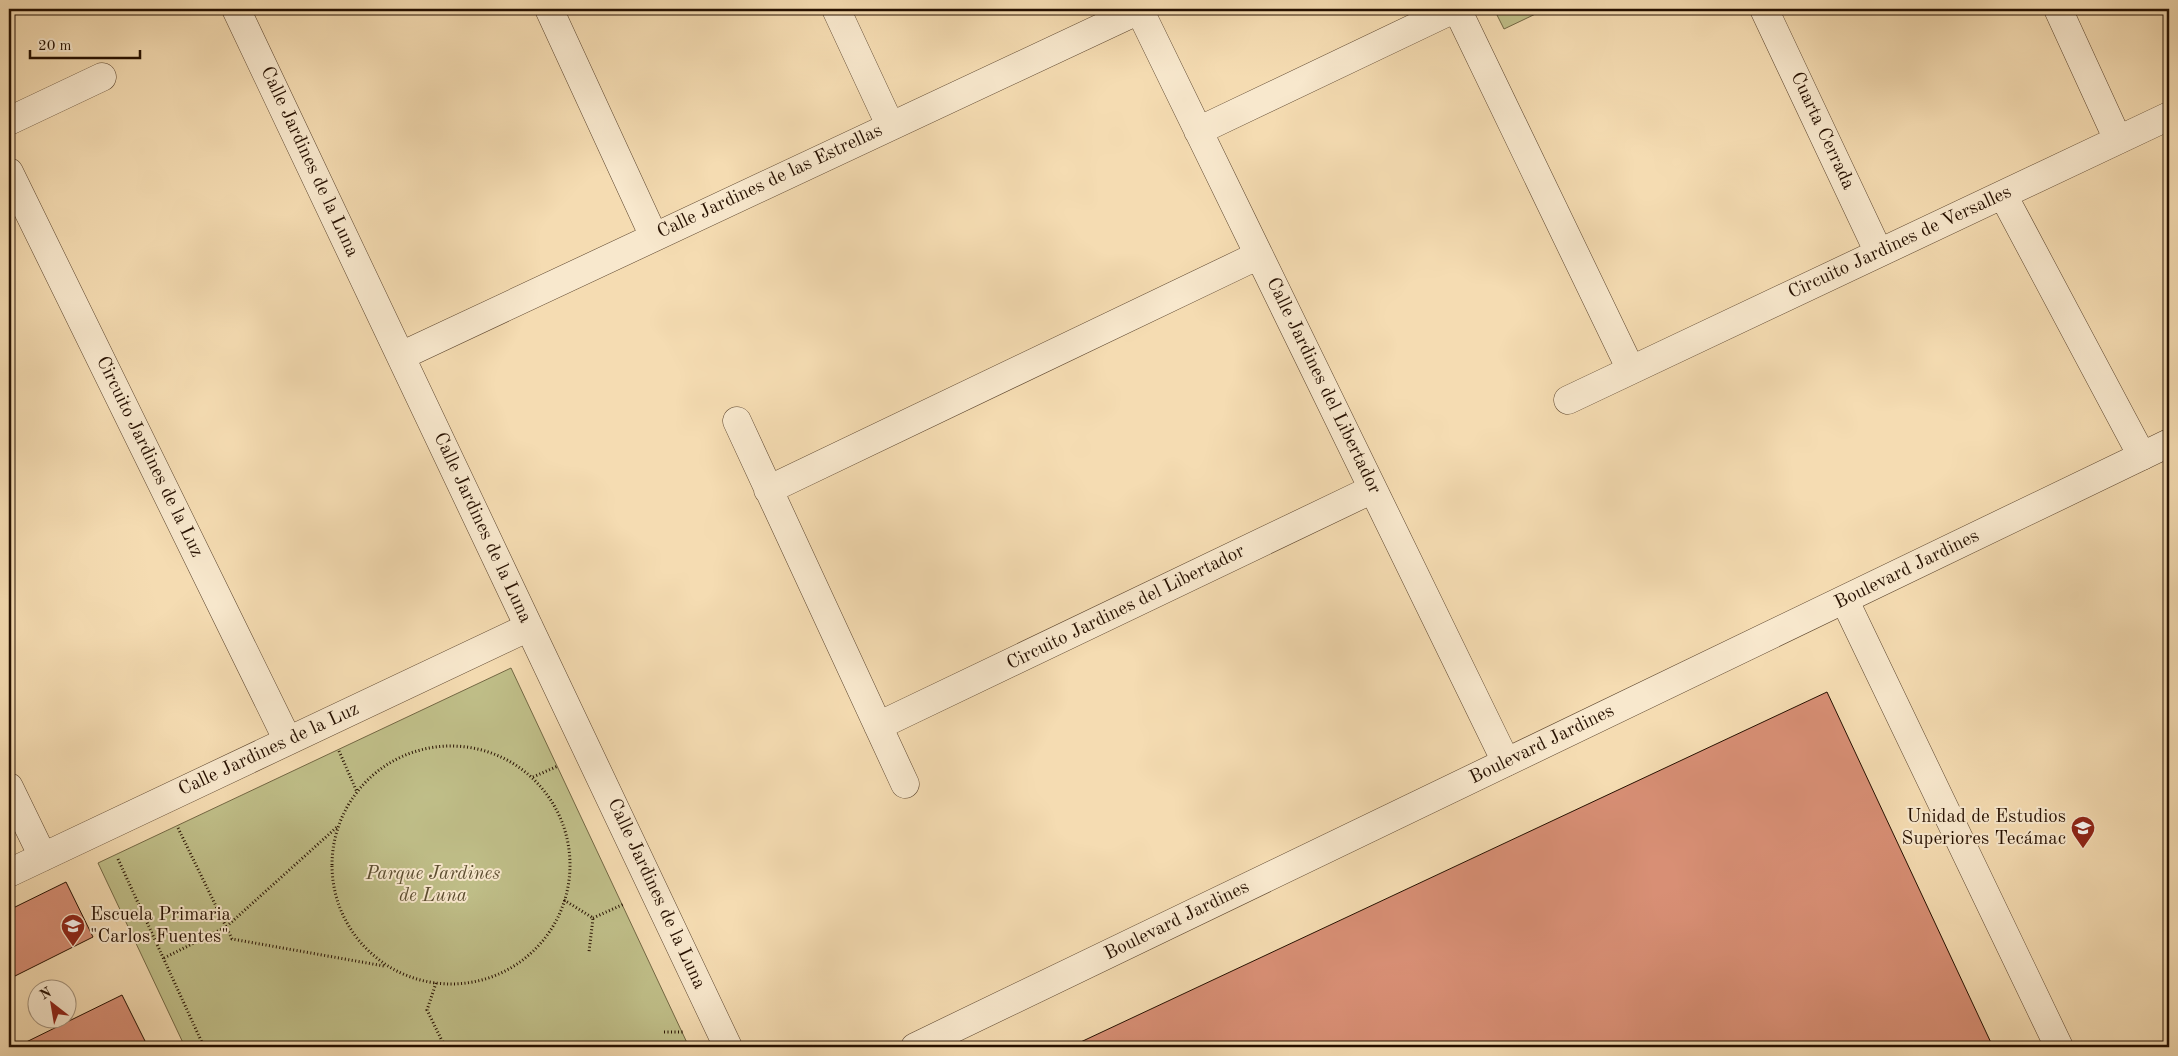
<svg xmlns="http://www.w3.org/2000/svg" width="2178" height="1056" viewBox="0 0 2178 1056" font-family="'Old Standard TT',serif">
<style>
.green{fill:#c0bf89;stroke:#736844}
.building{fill:#d88f75;stroke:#261000}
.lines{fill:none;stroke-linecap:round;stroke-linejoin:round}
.minor-casing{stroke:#5a432c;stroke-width:29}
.tertiary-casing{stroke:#5a432c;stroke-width:29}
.path{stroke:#261000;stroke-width:3;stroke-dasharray:1 2.5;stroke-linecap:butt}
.minor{stroke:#f8e8cd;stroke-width:28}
.tertiary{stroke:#f8e8cd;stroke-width:28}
.labels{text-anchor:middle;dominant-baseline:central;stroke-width:4;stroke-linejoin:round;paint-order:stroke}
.street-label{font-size:19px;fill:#261000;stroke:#f8e8cd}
.poi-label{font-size:19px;fill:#261000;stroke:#f8e8cd;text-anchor:end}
.park-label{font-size:19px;font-style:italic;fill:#5c4d30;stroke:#f8e8cd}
</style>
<rect width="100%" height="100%" fill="#f5dcb2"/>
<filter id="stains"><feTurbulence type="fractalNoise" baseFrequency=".004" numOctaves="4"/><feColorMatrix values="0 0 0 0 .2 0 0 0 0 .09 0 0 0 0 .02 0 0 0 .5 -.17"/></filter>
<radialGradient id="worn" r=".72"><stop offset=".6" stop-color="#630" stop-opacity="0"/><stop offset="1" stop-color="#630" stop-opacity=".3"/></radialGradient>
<path class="green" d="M1494 9H1546L1504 29Z
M511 668 689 1047H185L98 863Z"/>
<path class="building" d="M1827 692 1993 1047H1070Z
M66 882 93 937 9 979V910Z
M122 995 146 1043 138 1047H16Z"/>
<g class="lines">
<defs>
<path id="minor" d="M236 9 728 1047
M549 9 654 237
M836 9 890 125
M1139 9 1506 762
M1457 9 1631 370
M1764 9 1879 253
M2058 9 2118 140
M9 121 102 77
M1198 131 1454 9
M9 172 288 741
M2003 195 2142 456
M401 356 1139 10
M1568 400 2169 116
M737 421 905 784
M768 490 1259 255
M1845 601 2059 1047
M878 726 1373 489
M9 787 43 857
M9 873 529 627"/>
<path id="tertiary" d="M915 1047 2169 443"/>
</defs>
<use href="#minor" class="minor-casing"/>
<use href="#tertiary" class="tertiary-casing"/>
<path class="path" d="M332 865a119 119 0 1 1 238 0a119 119 0 1 1-238 0Z
M339 751 357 792
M533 777 558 766
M178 828 232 939 384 966
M118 859 204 1047
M564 900 593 918 589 952
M593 918 624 904
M164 958 226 927 337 827
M436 983 427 1010 445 1047
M664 1032H684"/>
<use href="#minor" class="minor"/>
<use href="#tertiary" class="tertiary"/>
</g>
<defs>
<symbol id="school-pin" viewBox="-11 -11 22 30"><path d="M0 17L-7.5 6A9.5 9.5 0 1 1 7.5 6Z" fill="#8f2418" stroke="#f8e8cd"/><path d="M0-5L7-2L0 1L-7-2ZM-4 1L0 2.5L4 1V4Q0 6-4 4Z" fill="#fff"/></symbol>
</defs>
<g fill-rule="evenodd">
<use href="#school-pin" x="2069" y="814" width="28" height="38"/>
<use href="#school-pin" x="59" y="912" width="28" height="38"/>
</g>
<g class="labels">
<g class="street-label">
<text transform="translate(1822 131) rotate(65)">Cuarta Cerrada</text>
<text transform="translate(309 162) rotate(65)">Calle Jardines de la Luna</text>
<text transform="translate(770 182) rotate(-25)">Calle Jardines de las Estrellas</text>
<text transform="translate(1900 243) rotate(-25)">Circuito Jardines de Versalles</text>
<text transform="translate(1323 386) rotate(64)">Calle Jardines del Libertador</text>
<text transform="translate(149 457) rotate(64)">Circuito Jardines de la Luz</text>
<text transform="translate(482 528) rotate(65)">Calle Jardines de la Luna</text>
<text transform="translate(1907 570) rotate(-26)">Boulevard Jardines</text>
<text transform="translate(1126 608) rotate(-26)">Circuito Jardines del Libertador</text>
<text transform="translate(1542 745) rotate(-26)">Boulevard Jardines</text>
<text transform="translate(269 750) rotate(-25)">Calle Jardines de la Luz</text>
<text transform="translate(656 894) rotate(65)">Calle Jardines de la Luna</text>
<text transform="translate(1177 921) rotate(-26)">Boulevard Jardines</text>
</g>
<g class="poi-label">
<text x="2066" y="817">Unidad de Estudios<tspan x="2066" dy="22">Superiores Tecámac</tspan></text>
<text x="90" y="915" text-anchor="start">Escuela Primaria<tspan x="90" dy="22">"Carlos Fuentes"</tspan></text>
</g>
<g class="park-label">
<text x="433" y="874">Parque Jardines<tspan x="433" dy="22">de Luna</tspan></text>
</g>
</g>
<rect width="2178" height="1056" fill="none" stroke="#f5dcb2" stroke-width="30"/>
<rect x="10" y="10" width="2158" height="1036" fill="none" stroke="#261000" stroke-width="2.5"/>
<rect x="15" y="15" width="2148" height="1026" fill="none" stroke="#261000"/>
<g transform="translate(52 1004) rotate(329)"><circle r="24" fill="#f8e8cd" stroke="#a4927b"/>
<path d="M0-4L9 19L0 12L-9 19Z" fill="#8f2418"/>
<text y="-8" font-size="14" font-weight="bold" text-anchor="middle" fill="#261000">N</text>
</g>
<path d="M30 50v8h110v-8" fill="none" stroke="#261000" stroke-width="2.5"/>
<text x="38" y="50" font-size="15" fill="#261000" stroke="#f8e8cd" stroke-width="4" paint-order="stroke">20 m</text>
<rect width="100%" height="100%" filter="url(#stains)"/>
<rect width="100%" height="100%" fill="url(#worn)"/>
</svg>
